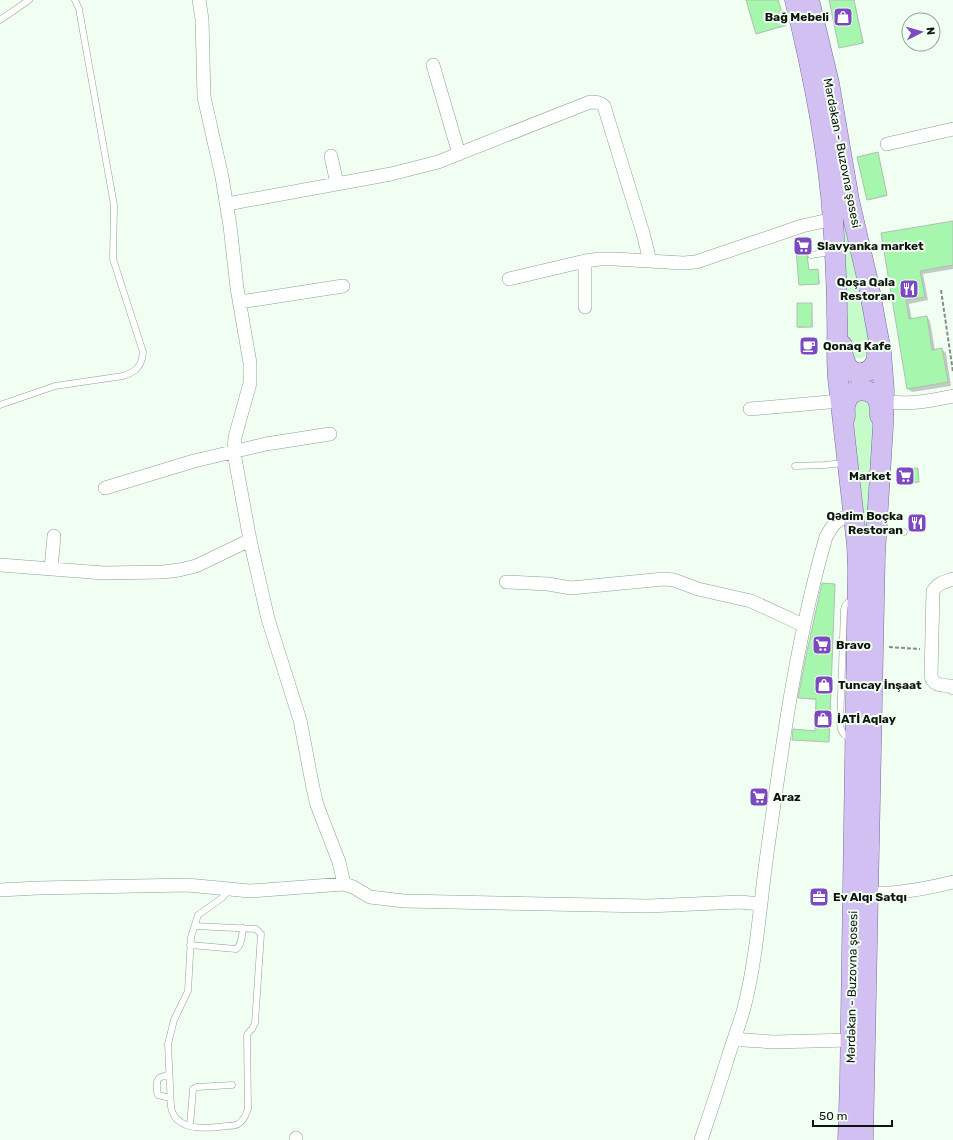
<svg xmlns="http://www.w3.org/2000/svg" width="953" height="1140" viewBox="0 0 953 1140" font-family="Rubik,sans-serif">
<style>
.green{fill:#c5fcc9}
.shadow{fill:#0003}
.building{fill:#a6f6ae;stroke:#b0c0b1}
.lines{fill:none;stroke-linecap:round;stroke-linejoin:round}
.service-casing{stroke:#8f9f90;stroke-width:7}
.minor-casing{stroke:#8f9f90;stroke-width:14}
.primary-casing{stroke:#7b689e;stroke-width:21}
.path{stroke:#858f86;stroke-width:2;stroke-dasharray:4 2;stroke-linecap:butt}
.service{stroke:#fff;stroke-width:6}
.minor{stroke:#fff;stroke-width:13}
.primary{stroke:#d3c0f3;stroke-width:20}
.labels{text-anchor:middle;dominant-baseline:central;stroke-width:4;stroke-linejoin:round;paint-order:stroke}
.poi-label{font-size:12px;font-weight:bold;fill:#0e130e;stroke:#f1fff2;text-anchor:start}
.street-label{font-size:12px;fill:#0e130e;stroke:#f1fff2}
</style>
<rect width="100%" height="100%" fill="#f1fff2"/>
<path class="green" d="M840 190 868 329C869 342 874 361 854 358L846 343Z
M860 397 874 408 868 555 851 415 855 399Z"/>
<path class="shadow" d="M747 0H778L786 26 757 34Z
M830 0H854L864 43 840 47Z
M878 154 887 196 869 200 868 199Z
M953 222V269L923 274 928 300 909 304 912 320 927 317 930 321 935 350 942 349 946 353 951 386 912 392 908 389 882 234Z
M806 238 809 271H818L820 284 800 285Z
M812 304 813 327 799 328 798 327Z
M918 469 919 482 900 483Z
M834 585 829 742 794 740 793 739 816 732 817 700 799 698 807 656Z"/>
<path class="building" d="M746 0H778L786 25 756 34Z
M829 0H854L863 43 839 48Z
M878 152 887 195 867 200 857 157Z
M953 221V265L920 271 925 297 906 300 909 319 927 316 932 350 942 348 948 382 907 389 881 233Z
M806 237 808 252 807 255 809 270 818 269 819 284 799 285 795 238Z
M797 303H812V327H797Z
M918 468 919 482 899 484 898 470Z
M822 583 835 584 829 742 792 740 793 729 815 731 816 699 798 698 806 656Z"/>
<g class="lines">
<defs>
<path id="service" d="M0 20 29 0
M811 255 831 252
M0 405 55 386 123 376C136 372 142 366 143 352L113 259 114 205 79 9 75 0
M795 466 824 465 844 463
M880 530 904 532
M851 739C844 735 841 733 840 724L844 610C845 603 848 602 854 600
M195 926 256 929 261 934 255 1023 252 1029 248 1033 247 1036 248 1109C246 1114 244 1121 238 1124 235 1126 229 1126 226 1126 207 1129 175 1132 171 1107L168 1044 174 1020 188 991 191 937 198 915 222 898 229 890
M190 945 236 949C242 945 242 935 243 928
M169 1074 159 1078 157 1082V1092L158 1095 170 1098
M190 1126 193 1089 197 1087 232 1085"/>
<path id="minor" d="M199 0 202 19 204 97 222 177 230 226 237 288 250 363V383L235 437 234 451 236 464 250 540 268 619 300 720 313 788 317 805 339 862 344 884
M433 65 459 154
M887 144 953 129
M331 156 337 184
M227 204 391 174 438 162 590 102C596 102 600 102 604 106L643 233 650 261
M585 261V307
M509 279 585 261 600 259H615L683 263 696 262 802 226 833 219
M240 302 343 286
M878 401C907 405 925 402 953 396
M750 409 840 401
M105 488 194 461 266 444 330 434
M0 565 104 573 163 572 179 570 196 566 250 540
M51 569 54 536
M953 579C944 582 938 583 933 591L931 676C933 686 942 685 951 686L953 688
M506 582 548 584 571 588 664 579 674 580 698 589 751 601 803 625
M0 890 38 888 187 885 250 891 344 884 353 887 370 897 404 901 648 906 740 902 760 904
M867 894C896 894 925 889 953 882
M735 1037 744 1040 774 1042 851 1040
M296 1138V1140
M701 1140C711 1111 720 1083 729 1054 734 1038 741 1021 745 1004 757 955 760 904 767 854 782 747 796 640 826 537 834 522 838 518 854 515"/>
<path id="primary" d="M795 0C813 73 828 146 833 220 835 252 837 283 837 314 838 336 836 357 838 378L857 545 858 569 850 1080 848 1140
M809 0 829 83 849 200 868 282 881 352 884 390 883 427 875 554 863 1140
M842 345C842 351 843 358 846 364 851 376 867 376 874 365 878 361 877 352 877 346
M845 417C845 412 844 407 846 402 851 387 871 387 878 400 880 405 880 411 880 416"/>
</defs>
<use href="#service" class="service-casing"/>
<use href="#minor" class="minor-casing"/>
<use href="#primary" class="primary-casing"/>
<path class="path" d="M941 290 953 372
M889 647 920 649"/>
<use href="#service" class="service"/>
<use href="#minor" class="minor"/>
<use href="#primary" class="primary"/>
</g>
<defs>
<symbol id="shop-square" viewBox="-11 -11 22 22"><rect x="-9" y="-9" width="18" height="18" rx="4" fill="#7d49c0" stroke="#f1fff2"/><path d="M-5-2.5h2.3a2.7 3.5 0 0 1 5.4 0H5L5.5 6h-11ZM-1.5-2.5h3a1.5 2.3 0 0 0-3 0Z" fill="#fff"/></symbol>
<symbol id="supermarket-square" viewBox="-11 -11 22 22"><rect x="-9" y="-9" width="18" height="18" rx="4" fill="#7d49c0" stroke="#f1fff2"/><path d="M-6-5.5h2.5l.6 2H6L4.5 2H-2.5L-4.4-4H-6ZM-1.5 3.2a1.3 1.3 0 1 0 .1 0ZM3 3.2a1.3 1.3 0 1 0 .1 0Z" fill="#fff"/></symbol>
<symbol id="restaurant-square" viewBox="-11 -11 22 22"><rect x="-9" y="-9" width="18" height="18" rx="4" fill="#7d49c0" stroke="#f1fff2"/><path d="M-5-6h1v4h1v-4h1v4h1v-4h1v5L-1.5 .5V6h-2V.5L-5-1ZM5-6V6H3V1.5H1.5Q1.5-4 5-6Z" fill="#fff"/></symbol>
<symbol id="cafe-square" viewBox="-11 -11 22 22"><rect x="-9" y="-9" width="18" height="18" rx="4" fill="#7d49c0" stroke="#f1fff2"/><path d="M-5.5-4.5H6V0H3Q3 3.5 0 3.5H-2.5Q-5.5 3.5-5.5 0ZM3-3.2v2h1.7v-2ZM-6 4.5H4V6H-6Z" fill="#fff"/></symbol>
<symbol id="office-square" viewBox="-11 -11 22 22"><rect x="-9" y="-9" width="18" height="18" rx="4" fill="#7d49c0" stroke="#f1fff2"/><path d="M-6-3h4V-5.5h4V-3h4V5H-6ZM-1-4.5V-3h2v-1.5ZM-6 0V1H6V0Z" fill="#fff"/></symbol>
</defs>
<g fill-rule="evenodd">
<use href="#shop-square" x="832" y="6" width="22" height="22"/>
<use href="#supermarket-square" x="792" y="235" width="22" height="22"/>
<use href="#restaurant-square" x="898" y="278" width="22" height="22"/>
<use href="#cafe-square" x="798" y="335" width="22" height="22"/>
<use href="#supermarket-square" x="894" y="465" width="22" height="22"/>
<use href="#restaurant-square" x="906" y="512" width="22" height="22"/>
<use href="#supermarket-square" x="811" y="634" width="22" height="22"/>
<use href="#shop-square" x="813" y="674" width="22" height="22"/>
<use href="#shop-square" x="812" y="708" width="22" height="22"/>
<use href="#supermarket-square" x="748" y="786" width="22" height="22"/>
<use href="#office-square" x="808" y="886" width="22" height="22"/>
</g>
<g class="labels">
<g class="poi-label">
<text x="829" y="17" text-anchor="end">Bağ Mebeli</text>
<text x="817" y="246">Slavyanka market</text>
<text x="895" y="282" text-anchor="end">Qoşa Qala<tspan x="895" dy="14">Restoran</tspan></text>
<text x="823" y="346">Qonaq Kafe</text>
<text x="891" y="476" text-anchor="end">Market</text>
<text x="903" y="516" text-anchor="end">Qədim Boçka<tspan x="903" dy="14">Restoran</tspan></text>
<text x="836" y="645">Bravo</text>
<text x="838" y="685">Tuncay İnşaat</text>
<text x="837" y="719">İATİ Aqlay</text>
<text x="773" y="797">Araz</text>
<text x="833" y="897">Ev Alqı Satqı</text>
</g>
<g class="street-label">
<text transform="translate(842 153) rotate(79)">Mərdəkan - Buzovna şosesi</text>
<text transform="translate(852 987) rotate(-89)">Mərdəkan - Buzovna şosesi</text>
</g>
</g>
<g transform="translate(921 32) rotate(84)"><circle r="19" fill="#f1fff2" stroke="#96a197"/>
<path d="M0-3L7 15L0 10L-7 15Z" fill="#7d49c0"/>
<text y="-6" font-size="11" font-weight="bold" text-anchor="middle" fill="#0e130e">N</text>
</g>
<path d="M813 1120v6h79v-6" fill="none" stroke="#0e130e" stroke-width="2"/>
<text x="819" y="1120" font-size="12" fill="#0e130e" stroke="#f1fff2" stroke-width="3" paint-order="stroke">50 m</text>
</svg>
